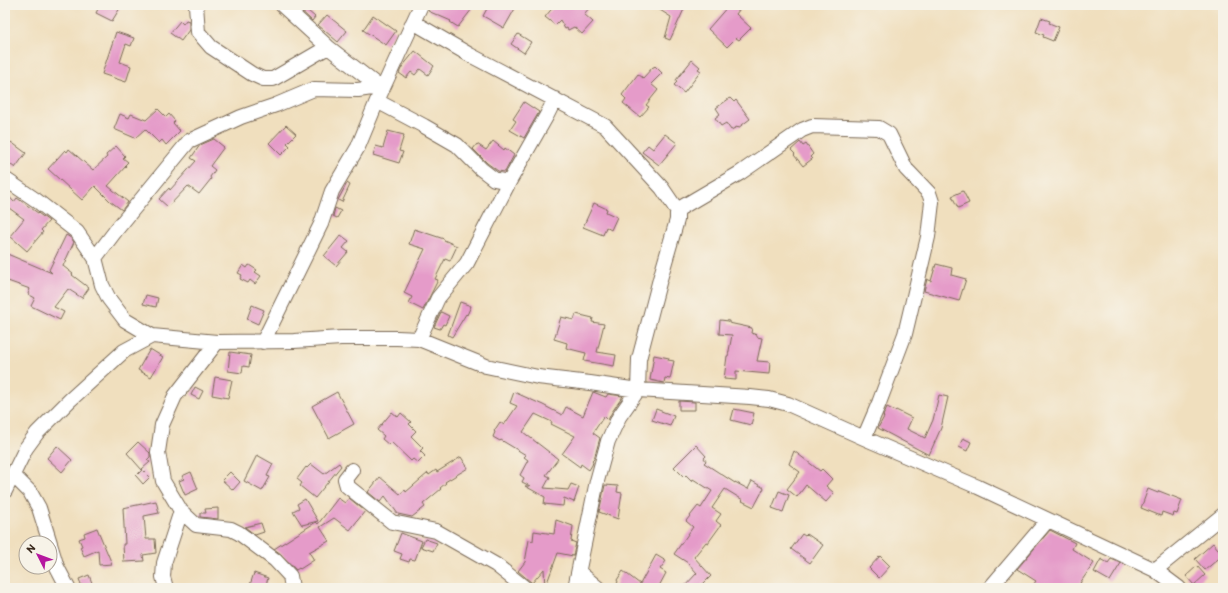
<svg xmlns="http://www.w3.org/2000/svg" width="1228" height="593" viewBox="0 0 1228 593" font-family="Itim,sans-serif">
<style>
.building{fill:#e59bc9}
.lines{fill:none;stroke-linecap:round;stroke-linejoin:round}
.minor-casing{stroke:#7a6956;stroke-width:16}
.minor{stroke:#fff;stroke-width:14}
</style>
<rect width="100%" height="100%" fill="#f7f3e8"/>
<filter id="ink" filterUnits="userSpaceOnUse"><feTurbulence type="fractalNoise" baseFrequency=".025" numOctaves="2"/><feDisplacementMap in="SourceGraphic" scale="8" xChannelSelector="R" yChannelSelector="G"/><feConvolveMatrix kernelMatrix="1 2 1 2 8 2 1 2 1" color-interpolation-filters="sRGB"/></filter>
<filter id="wash" filterUnits="userSpaceOnUse"><feTurbulence type="fractalNoise" baseFrequency=".012" numOctaves="4" result="noise"/><feDisplacementMap in="SourceGraphic" scale="16" xChannelSelector="R" yChannelSelector="G"/><feGaussianBlur stdDeviation="0.9" result="paint"/><feColorMatrix in="noise" values="0 0 0 0 0 0 0 0 0 0 0 0 0 0 0 0 0 1.4 0 .05"/><feComposite in="paint" operator="in"/></filter>
<g filter="url(#wash)">
<rect width="100%" height="100%" fill="#f0dfbe"/>
<g id="blocks">
<path class="building" d="M100 5H114L120 8 112 21 96 13Z
M295 5H301L315 17 312 21Z
M429 5H464L472 9 458 27 450 22 451 21 428 11Z
M489 5H517L504 28 483 16Z
M555 5H592L584 14 593 22 582 34 574 27 568 30 567 28 565 29 560 20 555 25 545 17Z
M652 5H680L685 7 670 40 665 38 671 17Z
M729 5H743L736 14 751 28 739 40 736 38 727 47 708 29Z
M327 15 347 31 338 42 318 25Z
M373 15 396 31 386 45 363 30Z
M1041 18 1050 21 1049 23 1059 27 1053 41 1043 37 1044 35 1036 32Z
M186 20 189 21V30L181 41 170 33 180 21 183 24Z
M116 32 134 38 131 46 126 44 120 62 131 66 126 82 102 74Z
M518 34 531 42 524 53 511 44Z
M415 51 434 66 428 75 420 69 415 75 411 72 406 78 399 73 402 67Z
M692 60 700 67 698 69 701 71 684 93 674 85 677 82 676 80Z
M655 66 662 73 651 84 658 90 646 105 649 107 640 117 623 103 626 99 622 95 638 74 643 78 653 67H654Z
M730 98 734 102 736 100 750 119 738 128 737 127 731 130 726 123 721 126 715 118 720 114 716 108Z
M524 102 539 112 524 138 510 130 516 121 513 119Z
M158 109 166 117 169 114 175 121 173 123 180 131 166 145 162 140 159 143 145 129 135 138 114 129 120 114 129 118 131 114 146 120Z
M286 125 296 134 287 143 290 146 281 155 269 143Z
M388 131 404 135 399 151 403 152 399 163 373 155 376 146 383 148Z
M665 134 677 143 659 165 642 152 648 145 653 149Z
M214 139 224 147 210 166 215 170 210 177 211 179 199 194 188 186 168 207 159 199 169 188 170 190 196 161 191 158 200 145Z
M493 141 504 150 505 148 514 155 505 172 498 171 487 163 473 149 477 144 486 150Z
M11 142 26 153 15 168 5 160V150Z
M800 142 803 146 806 144 813 154 810 157 812 159 803 166 794 155 795 154 791 150Z
M116 146 125 156 123 158 128 162 125 165 126 166 108 186 128 202 122 210 110 201 95 186 82 200 48 169 65 150 67 152 69 149 93 170 107 157 106 155Z
M347 183 350 185 342 202 338 200Z
M963 191 969 203 958 208 952 196Z
M5 192 14 202 17 198 49 221 41 230 43 232 27 251 10 236 24 219 5 205Z
M594 203 607 209 606 212 617 217 611 230 606 227 603 235 583 227Z
M335 208 341 211 337 218 333 216Z
M414 229 444 239V240L457 246 450 261 445 259 435 279 438 280 423 310 409 303 412 297 404 293 425 249 409 244Z
M66 235 71 238 74 242 63 266 73 274 72 275 89 288 82 298 68 289 54 307 64 312 60 320 31 306 35 298 28 294 30 289 5 280V253L52 273 49 270Z
M341 235 349 241 343 248 348 252 336 266 324 256Z
M936 264 952 268 951 275 966 279 959 301 924 291 927 279 931 281Z
M243 265 247 268 249 265 257 270 255 272 261 276 255 284 250 280 248 283 240 279 242 275 238 273Z
M146 295 158 298 156 307 143 304Z
M460 302 471 306 467 315 466 314 452 337 448 335Z
M252 305 264 310 258 324 247 319Z
M441 312 449 316 445 325 443 324 440 329 434 327Z
M576 314 593 318 592 322 604 324 597 352 616 355 614 366 584 361 586 353 566 348 567 343 554 339 561 317 574 320Z
M720 320 729 321V323L752 328 751 333 757 335V337L762 338 757 361 770 362 769 374 736 371V380L724 379 727 356H728L732 335 719 334Z
M150 349 163 357 151 377 138 370Z
M230 352 251 355 249 367 243 366 242 373 228 371Z
M654 355 669 358 668 360 674 361 670 379 665 378 664 383 650 380Z
M215 377 232 380 228 398 212 395Z
M195 387 203 391 199 399 191 395Z
M337 392 354 424 329 438 312 406Z
M514 392 543 405 562 415 566 407 583 416 593 392 606 397 608 394 623 396 612 412 608 420 604 416 593 433 600 438 594 459 592 461 593 462 592 465 589 470 581 464 580 467 562 454 575 436 551 424 552 422 535 414 523 432 558 459 546 475 550 477 544 488 568 490 571 484 579 487 574 502 564 498 563 506 544 504 545 497 525 486H530L522 482 524 478 520 475 528 460 524 457 526 455 501 440 500 441 493 437 495 432 494 431 500 422 504 425 517 406 510 403Z
M939 395 948 397 941 428 929 455 878 428 884 417 883 416 887 407 895 411 896 410 912 418 907 429 925 438 933 420Z
M679 401 695 402V410H679Z
M656 409 674 416 670 426 652 420Z
M734 409 754 413 751 425 731 420Z
M392 412 398 417 401 413 411 422 409 424 416 431 411 436 423 448 420 451 425 456 418 463 413 459 411 461 391 442 389 445 382 439 384 436 377 430Z
M963 438 971 442 967 451 959 447Z
M138 442 150 453V457L147 460 150 462 142 469 150 477 143 484 136 476 142 470 127 453Z
M696 445 706 456 704 458 706 461 704 463 735 483V482L748 489 752 481 764 488 754 507 742 501 743 500 725 489 712 508 721 514 716 521 721 525 708 543 706 542 694 557 711 576 699 588H683L697 573 688 563 674 554 693 527 686 521 698 506 701 508 712 491 693 479 692 481 686 475 684 477 674 467Z
M57 446 72 460 62 472 47 458Z
M794 451 820 471 822 469 832 479 826 486 834 493 826 502 806 485 797 497 787 489 800 472 789 464Z
M257 455 273 464 267 476 270 477 262 491 244 481Z
M461 457 468 468 445 482 446 483 440 488 441 489 423 504 425 507 412 517 398 514 385 496 380 502 368 492 380 477 400 494 405 490 406 492 428 473 429 475 436 470 437 472Z
M339 463 341 466 315 498 300 486 302 483 297 479 306 467 307 468 311 464 324 474Z
M191 472 198 489 185 495 179 481 184 479 182 476Z
M230 472 240 482 233 490 222 480Z
M605 485 618 486 617 492 622 493 618 519 599 512Z
M1148 489 1158 493 1159 491 1182 500 1177 514 1174 513 1173 516 1162 512 1161 516 1141 508Z
M779 491 789 495 783 512 772 508Z
M338 498 345 503 349 498 365 511 350 530 334 518 320 527 329 541 309 552 314 560 300 569 299 568 296 570 281 554 274 549 316 522 318 524Z
M305 499 318 521 302 525 293 511 299 508 297 504Z
M156 501 159 513 144 516 146 539H155L156 553 143 555 144 561 124 562 123 544H125L123 508Z
M218 508V519L200 517V513H206L205 509Z
M556 520 573 526 571 541 576 543 573 556 558 553 545 588 544 569 532 583 518 571 525 562 529 540 533 541 534 531 554 534Z
M261 523 264 532 255 535 245 527Z
M97 528 99 533 112 564 99 565 98 550 84 556 80 547 82 546 79 539 85 537 84 533Z
M1050 530 1075 543 1072 549 1094 563 1080 583 1086 588H1031L1036 581 1017 569Z
M401 533 422 541 415 560 410 559 409 562 400 559 402 554 394 551Z
M802 534 805 536 807 534 823 545 810 563 791 549Z
M425 539 437 543 433 551 421 547Z
M1213 543 1223 555 1205 570 1195 559Z
M656 555 666 561 660 569 666 573 658 588H614L618 582 617 580 623 571 640 584Z
M880 556 890 566 879 578 869 568Z
M1101 559 1108 563 1111 559 1121 563 1110 581 1094 572Z
M1197 566 1205 575 1194 585 1186 576Z
M254 573 268 578 265 588H249Z
M89 575 92 583 82 587 79 579Z"/>
</g>
</g>
<g filter="url(#ink)">
<use href="#blocks" fill-opacity="0" stroke="#7a6956" stroke-width="1"/>
<g class="lines">
<defs>
<path id="minor" d="M196 5 198 32 211 47 252 74 263 79H273L328 47
M282 5 328 47 382 89
M413 22 470 55 605 126 662 188 677 210V220L660 279 639 359 638 390 619 417 608 441 597 481 575 588
M377 101 424 126 457 145 481 169 494 179 509 182
M5 179 36 200 77 232 95 258 102 285 109 299 125 320 152 336 217 342 294 341 341 338H397L419 339 486 366 538 377 590 383 638 390 750 397 769 399 788 404 864 438 978 487 1155 570 1179 588
M677 210 740 173 802 130 812 126 879 128 889 134 906 169 929 193 932 202 928 237 905 334 879 403 864 438
M95 258 117 229 189 141 241 117 276 105 314 89 358 90 379 87
M419 339 438 298 467 263 509 182 547 115 555 99
M217 342 175 396 162 425 158 452 163 481 181 511 196 525 231 529 239 533 275 560 290 576 292 588
M263 342 321 224 332 191 358 147 377 101 421 5
M352 470 345 479 347 486 392 522 436 531 496 565 525 588
M13 475 30 492 39 508 50 543
M5 491 26 448 37 433 70 400 124 351 152 336
M50 544 57 567 68 588
M1155 570 1223 515
M579 572 598 588
M166 588 163 577 164 563 181 511
M990 588 1048 520"/>
</defs>
<use href="#minor" class="minor-casing"/>
<use href="#minor" class="minor"/>
</g>
</g>
<rect width="1228" height="593" fill="none" stroke="#f7f3e8" stroke-width="20"/>
<g transform="translate(38 555) rotate(312)"><circle r="19" fill="#f7f3e8" stroke="#aca397"/>
<path d="M0-3L7 15L0 10L-7 15Z" fill="#b5179e"/>
<text y="-6" font-size="11" font-weight="bold" text-anchor="middle" fill="#3b2a1e">N</text>
</g>
</svg>
